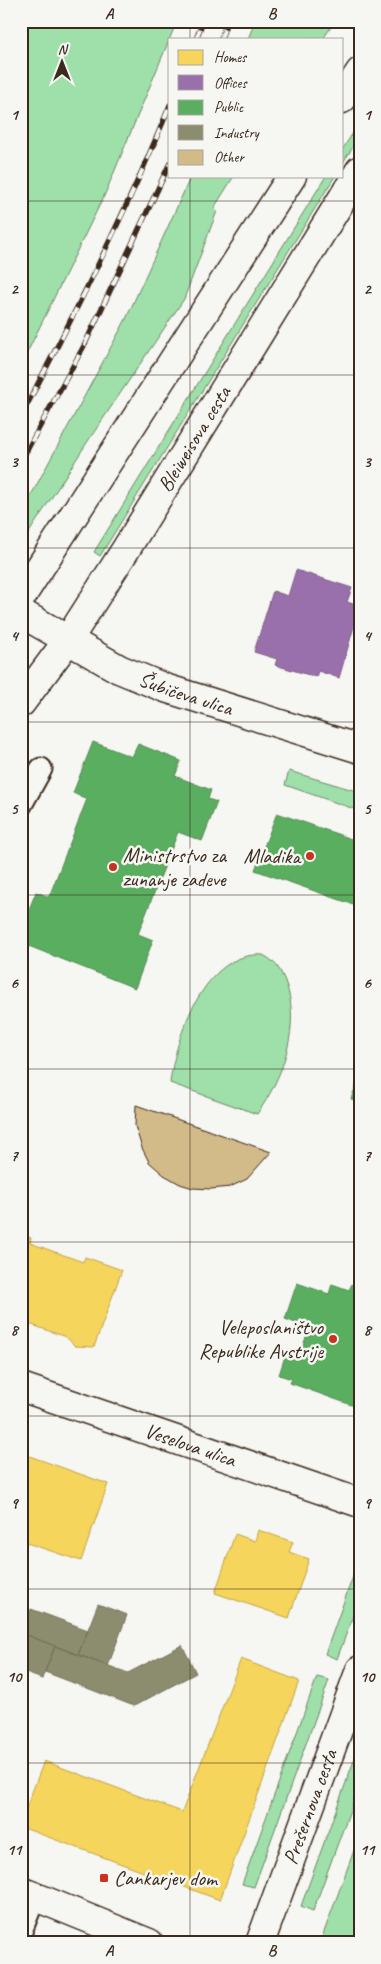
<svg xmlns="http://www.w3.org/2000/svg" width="381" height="1964" viewBox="0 0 381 1964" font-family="Caveat,sans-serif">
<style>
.green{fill:#9fe0aa;stroke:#6d8564}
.homes{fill:#f6d55c;stroke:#bea249}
.offices{fill:#9970ab;stroke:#7d5b81}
.public{fill:#5aae61;stroke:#51864d}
.industry{fill:#8c8c6e;stroke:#746f56}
.building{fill:#d2ba89;stroke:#3b2a1e}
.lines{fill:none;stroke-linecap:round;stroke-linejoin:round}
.lane-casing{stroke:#3b2a1e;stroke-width:25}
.street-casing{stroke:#3b2a1e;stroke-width:31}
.secondary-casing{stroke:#3b2a1e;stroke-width:31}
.primary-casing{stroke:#3b2a1e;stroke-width:31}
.lane{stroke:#f6f6f2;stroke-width:21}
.street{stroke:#f6f6f2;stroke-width:28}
.secondary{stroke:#f6f6f2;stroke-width:28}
.primary{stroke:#f6f6f2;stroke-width:28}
.rail-casing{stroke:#3b2a1e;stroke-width:5.5}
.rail{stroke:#f6f6f2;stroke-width:4;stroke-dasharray:11;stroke-linecap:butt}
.grid{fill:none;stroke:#3b2a1e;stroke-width:1;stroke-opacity:0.55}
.poi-dot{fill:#c8321e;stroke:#f6f6f2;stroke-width:2}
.labels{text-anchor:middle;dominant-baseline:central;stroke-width:5;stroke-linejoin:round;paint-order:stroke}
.street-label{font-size:21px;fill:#3b2a1e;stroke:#f6f6f2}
.poi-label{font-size:21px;fill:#3b2a1e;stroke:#f6f6f2;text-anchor:start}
.neatline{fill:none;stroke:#3b2a1e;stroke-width:2}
.grid-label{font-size:16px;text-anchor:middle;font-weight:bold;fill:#3b2a1e}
</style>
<rect width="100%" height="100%" fill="#f6f6f2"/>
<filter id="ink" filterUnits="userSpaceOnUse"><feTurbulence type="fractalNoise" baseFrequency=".02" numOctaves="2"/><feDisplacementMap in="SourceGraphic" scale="10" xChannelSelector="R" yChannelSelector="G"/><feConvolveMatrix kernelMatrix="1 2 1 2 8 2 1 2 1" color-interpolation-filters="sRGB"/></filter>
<g filter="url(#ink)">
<path class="green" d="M21 21H177L105 194 21 365Z
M255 21H335L323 39H248Z
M360 122V136L342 164V150Z
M191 176H234L214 208 217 211 184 299 88 441 21 545V514L126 319Z
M326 176H335L100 556 94 552Z
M289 771 360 792V811L285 785Z
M263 955C275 961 280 969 285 981 302 1024 283 1078 257 1114L170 1083C175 1038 205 950 263 955Z
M360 1557V1596L337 1659 325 1654Z
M317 1677 329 1680 254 1887 242 1884Z
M360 1744V1783L313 1911 301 1906Z
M360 1834V1943H320Z"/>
<path class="homes" d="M21 1235 31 1238 30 1243 83 1262 85 1257 122 1270 94 1347 75 1346 66 1337 21 1321Z
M21 1453 108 1484 81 1561 21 1541Z
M258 1530 293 1542 289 1552 309 1559 289 1618 215 1593 235 1534 255 1541Z
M241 1659 299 1681 220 1900 21 1827V1821L44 1761 182 1812Z
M30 1937 45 1943H28Z"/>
<path class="offices" d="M296 570 352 588 347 602 360 606 339 678 318 671 316 677 275 665 277 659 254 652 273 591 288 596Z"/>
<path class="public" d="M93 742 132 757 138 744 181 761 175 776 211 790 208 799 217 802 202 841 178 832 138 934 153 940 135 988 21 943V929L36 892 49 897 87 799 73 793Z
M277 813 360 842V907L255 870Z
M360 1075V1102L351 1099Z
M297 1283 329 1294 332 1284 349 1290 352 1284 360 1287V1399L357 1407 290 1383 292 1379 279 1375 287 1350 300 1355 309 1328 285 1319Z"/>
<path class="industry" d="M98 1604 127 1615 108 1666 78 1655Z
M31 1609 88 1630 78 1655 22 1633Z
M21 1633 55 1646 42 1679 21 1671Z
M182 1645 196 1673 134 1706 45 1672 55 1646 128 1673Z"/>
<path class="building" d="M136 1105 271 1152 247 1179 230 1187 211 1189 193 1188 180 1184 164 1175 149 1162 142 1148 135 1126Z"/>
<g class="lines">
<defs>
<path id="lane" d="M21 805 41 769
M21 1931 35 1896"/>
<g id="street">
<path id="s1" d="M21 1387 360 1503"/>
</g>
<g id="secondary">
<path id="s2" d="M21 613 119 669 165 688 360 749"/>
<path d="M21 1891 149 1943"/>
<path id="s3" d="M260 1943 360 1670"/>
</g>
<g id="primary">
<path d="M342 99 360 72"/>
<path d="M21 597 292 176"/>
<path id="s4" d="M21 703 68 640 126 549 360 170"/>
</g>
</defs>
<use href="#lane" class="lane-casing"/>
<use href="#street" class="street-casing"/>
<use href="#secondary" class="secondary-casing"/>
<use href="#primary" class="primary-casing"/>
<use href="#lane" class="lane"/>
<use href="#street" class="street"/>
<use href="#secondary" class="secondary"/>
<use href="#primary" class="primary"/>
<defs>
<path id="rail" d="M196 39 203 21
M221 39 227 21
M21 416C75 314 127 211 170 105
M21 461 85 344 170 163"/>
</defs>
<use href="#rail" class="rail-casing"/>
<use href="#rail" class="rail"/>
</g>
</g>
<path class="grid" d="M190 21V39M190 176V1943M21 201H360M21 375H360M21 548H360M21 722H360M21 895H360M21 1069H360M21 1242H360M21 1416H360M21 1589H360M21 1763H360"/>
<g class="poi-dot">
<circle cx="310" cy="856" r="5"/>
<circle cx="113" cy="867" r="5"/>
<circle cx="333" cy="1339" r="5"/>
<rect x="99" y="1873" width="10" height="10" rx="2.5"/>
</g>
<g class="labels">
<g class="street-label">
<text stroke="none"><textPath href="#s4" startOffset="316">Bleiweisova cesta</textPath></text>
<text stroke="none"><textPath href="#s2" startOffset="184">Šubičeva ulica</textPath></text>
<text stroke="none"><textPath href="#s1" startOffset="179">Veselova ulica</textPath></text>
<text stroke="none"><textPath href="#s3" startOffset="145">Prešernova cesta</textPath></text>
</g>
<g class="poi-label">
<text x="123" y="855">Ministrstvo za<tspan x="123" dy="24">zunanje zadeve</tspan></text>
<text x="300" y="856" text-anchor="end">Mladika</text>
<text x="323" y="1327" text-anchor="end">Veleposlaništvo<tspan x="323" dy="24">Republike Avstrije</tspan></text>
<text x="114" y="1878">Cankarjev dom</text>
</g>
</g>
<rect width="381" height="1964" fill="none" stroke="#f6f6f2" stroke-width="55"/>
<rect x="168" y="38" width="175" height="140" fill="#f6f6f2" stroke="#aba49d"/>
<rect x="178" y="50" width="25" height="15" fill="#f6d55c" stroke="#aba49d"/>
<text x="214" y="62" font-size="15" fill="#3b2a1e">Homes</text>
<rect x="178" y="75" width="25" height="15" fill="#9970ab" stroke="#aba49d"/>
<text x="214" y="88" font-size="15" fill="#3b2a1e">Offices</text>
<rect x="178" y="100" width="25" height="15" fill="#5aae61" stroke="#aba49d"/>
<text x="214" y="112" font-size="15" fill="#3b2a1e">Public</text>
<rect x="178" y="125" width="25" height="15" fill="#8c8c6e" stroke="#aba49d"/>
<text x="214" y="138" font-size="15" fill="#3b2a1e">Industry</text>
<rect x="178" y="150" width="25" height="15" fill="#d2ba89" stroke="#aba49d"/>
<text x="214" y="162" font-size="15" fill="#3b2a1e">Other</text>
<g transform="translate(62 62)" stroke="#f6f6f2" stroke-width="4" paint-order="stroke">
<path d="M0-4L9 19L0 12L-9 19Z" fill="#3b2a1e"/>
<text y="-8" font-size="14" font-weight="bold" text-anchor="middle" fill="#3b2a1e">N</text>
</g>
<rect x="28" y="28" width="326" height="1908" class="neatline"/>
<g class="grid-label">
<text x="109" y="19">A</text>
<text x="272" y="19">B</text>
<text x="14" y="120">1</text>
<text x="367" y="120">1</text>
<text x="14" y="294">2</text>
<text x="367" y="294">2</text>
<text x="14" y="467">3</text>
<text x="367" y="467">3</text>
<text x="14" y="641">4</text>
<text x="367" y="641">4</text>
<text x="14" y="814">5</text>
<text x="367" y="814">5</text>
<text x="14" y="988">6</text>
<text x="367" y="988">6</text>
<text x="14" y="1161">7</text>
<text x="367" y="1161">7</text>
<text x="14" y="1335">8</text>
<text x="367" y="1335">8</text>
<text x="14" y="1508">9</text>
<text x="367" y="1508">9</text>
<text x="14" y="1682">10</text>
<text x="367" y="1682">10</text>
<text x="14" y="1855">11</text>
<text x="367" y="1855">11</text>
<text x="109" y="1956">A</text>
<text x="272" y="1956">B</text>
</g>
</svg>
